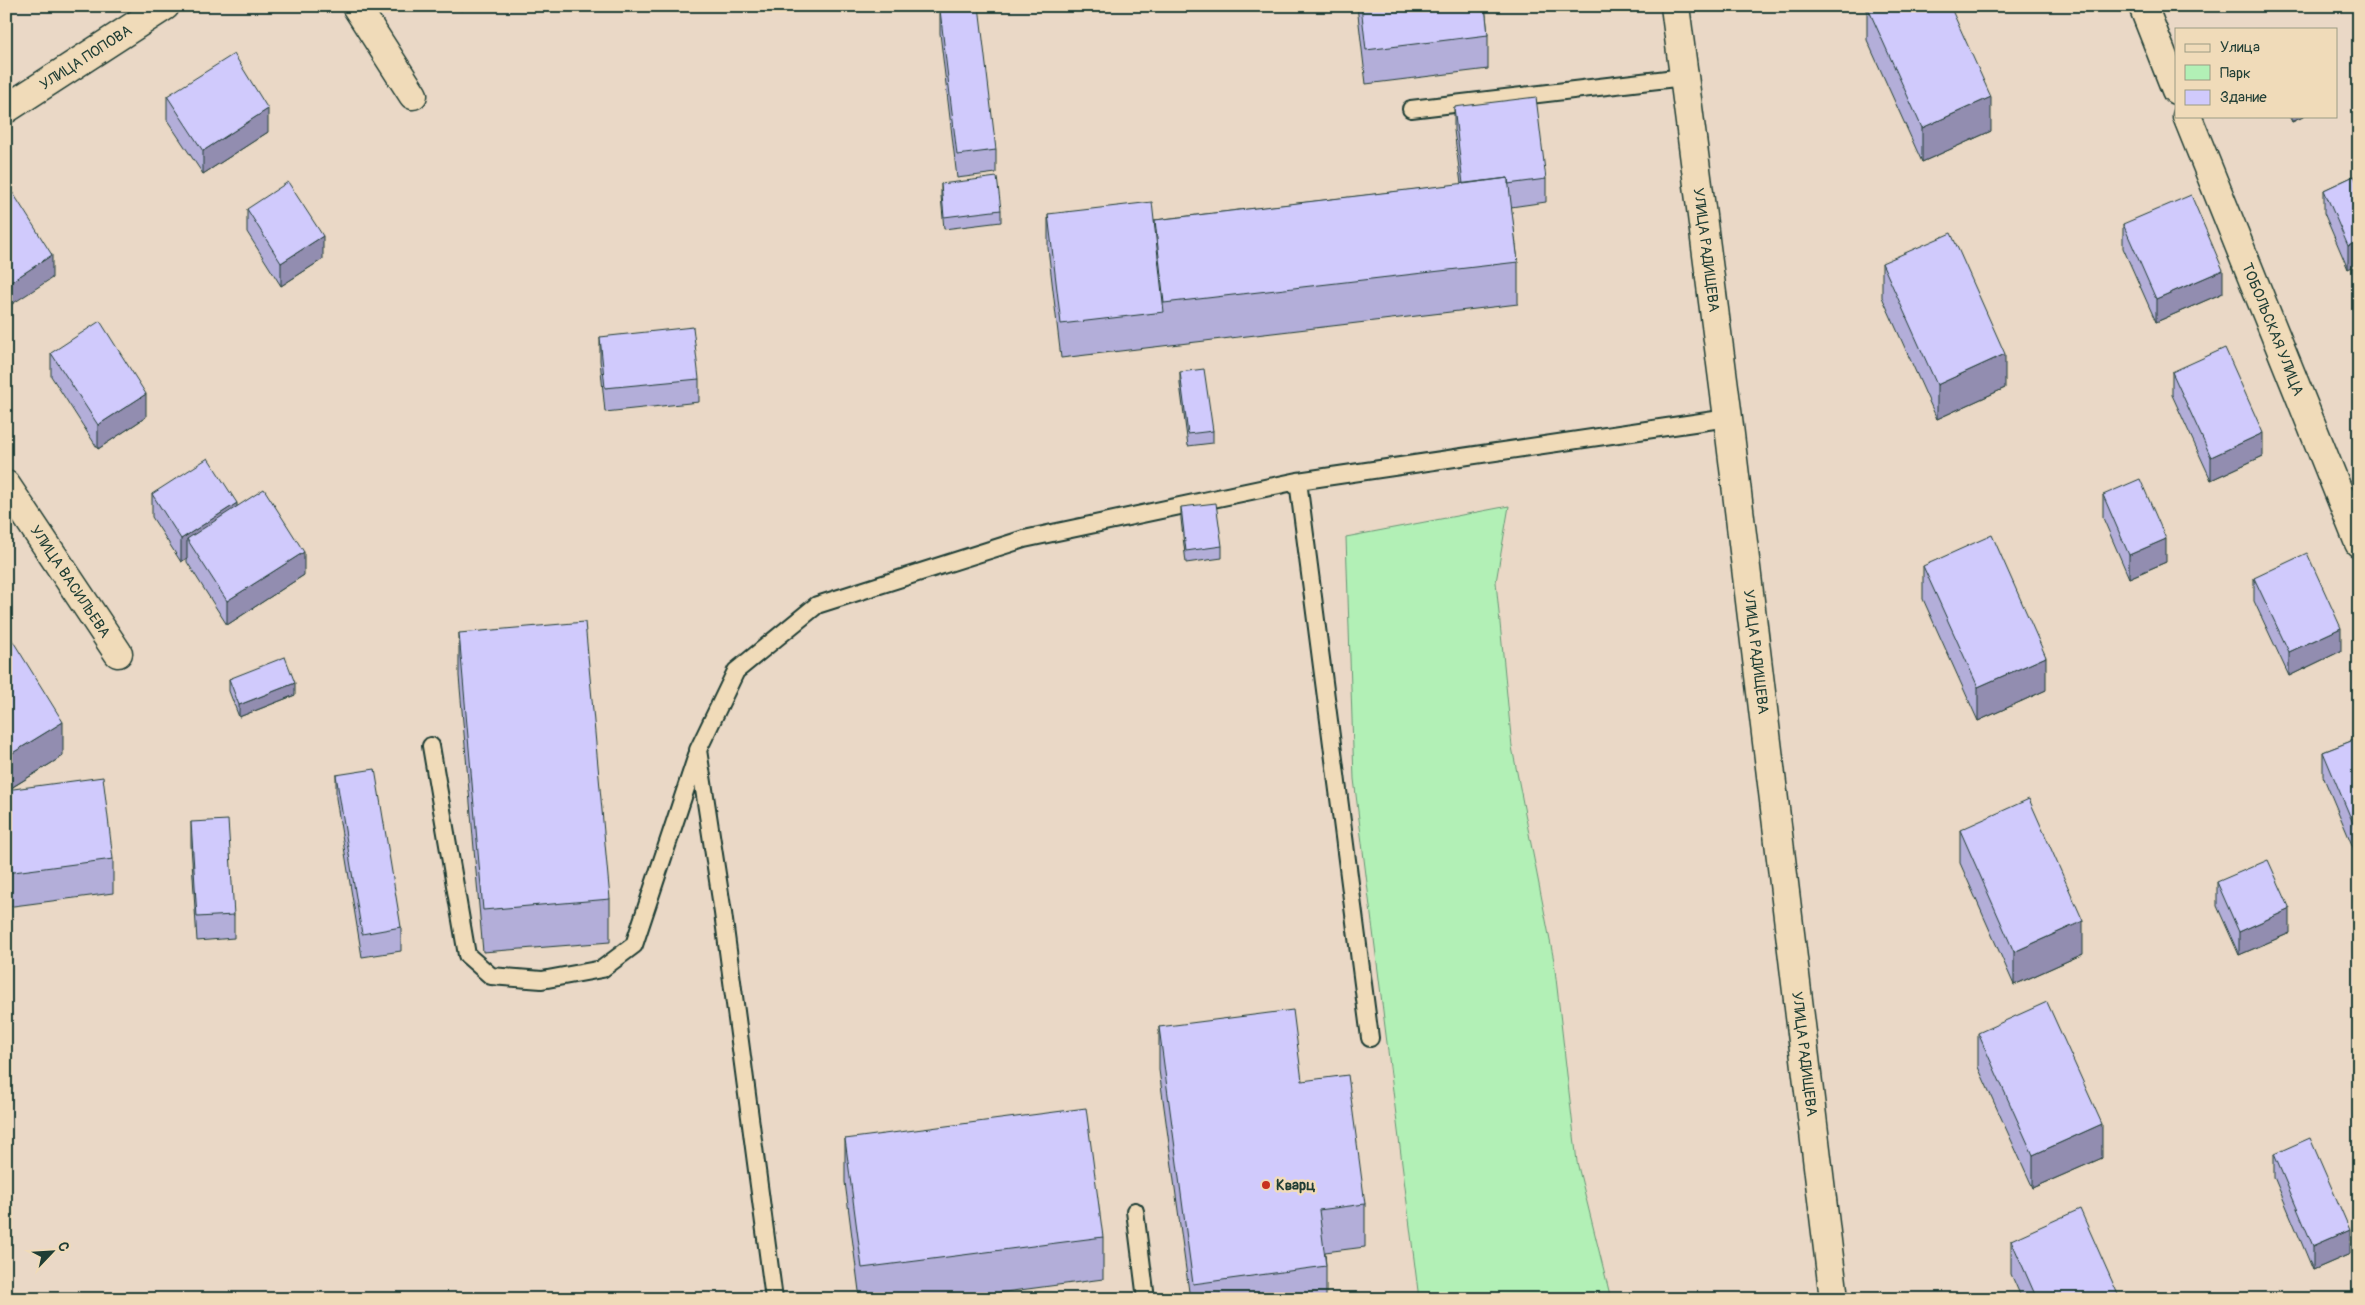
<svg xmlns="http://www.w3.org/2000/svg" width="2365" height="1305" viewBox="0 0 2365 1305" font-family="Pangolin,sans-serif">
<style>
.green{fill:#b2f0b6;stroke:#689675}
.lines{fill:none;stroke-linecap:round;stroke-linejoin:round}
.lane-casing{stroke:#1f3d34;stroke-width:20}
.street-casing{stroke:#1f3d34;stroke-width:31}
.secondary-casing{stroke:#1f3d34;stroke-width:31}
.lane{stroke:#f0dbb9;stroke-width:16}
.street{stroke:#f0dbb9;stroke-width:28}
.secondary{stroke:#f0dbb9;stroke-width:28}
.wall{fill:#b3aed9;stroke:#1f3d34}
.shaded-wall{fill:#928db0;stroke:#1f3d34}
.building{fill:#d0cafc;stroke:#1f3d34}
.poi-dot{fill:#c8321e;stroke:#f0dbb9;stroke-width:2}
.labels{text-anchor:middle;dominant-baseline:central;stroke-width:5;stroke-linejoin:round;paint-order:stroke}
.street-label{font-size:15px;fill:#1f3d34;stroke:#f0dbb9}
.poi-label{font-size:15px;font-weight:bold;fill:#1f3d34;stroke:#f0dbb9;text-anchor:start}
</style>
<rect width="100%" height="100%" fill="#ead8c6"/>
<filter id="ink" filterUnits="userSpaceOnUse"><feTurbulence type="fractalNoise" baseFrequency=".02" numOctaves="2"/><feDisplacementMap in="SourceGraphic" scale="10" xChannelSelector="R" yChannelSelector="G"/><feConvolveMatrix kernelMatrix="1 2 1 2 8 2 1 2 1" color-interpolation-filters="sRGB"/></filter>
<g filter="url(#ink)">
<path class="green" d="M1509 506 1496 582 1512 747 1554 961 1577 1162 1611 1299H1419L1354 779 1346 537Z"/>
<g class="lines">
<defs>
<path id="lane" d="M1411 109 1684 77
M1298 481 1370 1038
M431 746 467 955 491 976 542 980 602 969 634 945 697 755
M1135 1211 1146 1299
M774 1299 723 913 698 750 736 671 817 605 1024 539 1298 481 1728 418"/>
<g id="street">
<path d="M356 6 413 95"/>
<path d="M2143 6 2176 90"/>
<path id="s1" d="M2187 116 2359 543"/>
<path id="s2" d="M6 485 118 653"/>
</g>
<g id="secondary">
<path id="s3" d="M1675 6 1728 418 1834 1299"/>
<path id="s4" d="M6 109 165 6"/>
</g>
</defs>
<use href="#lane" class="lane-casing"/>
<use href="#street" class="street-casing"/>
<use href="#secondary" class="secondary-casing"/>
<use href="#lane" class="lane"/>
<use href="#street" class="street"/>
<use href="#secondary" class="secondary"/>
</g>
<path class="wall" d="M1357 6H1485L1488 35V69L1366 84Z
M1867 6 1991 131 1922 162 1867 40Z
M940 10 996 150V173L957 178 940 33Z
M167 96 268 132 203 174 167 120Z
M1454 107 1546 179V202L1511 207 1518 262V304L1061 358 1048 248V214L1155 229V220L1461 184 1454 130Z
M2289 116H2305L2292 122Z
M2354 176 2348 269 2324 213V190Z
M941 184 1001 210V222L944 229 941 196Z
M247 209 323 259 281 286 247 232Z
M2123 224 2223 293 2156 322 2123 248Z
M1882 263 2005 388 1937 419 1882 297Z
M600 337 699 379V402L605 412 600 360Z
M51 353 146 417 98 449 51 376Z
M1180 372 1213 431V443L1188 446 1180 384Z
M2172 372 2263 456 2211 480 2172 395Z
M152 494 237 507 304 575 227 625 187 562V558L181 562 152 517Z
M2103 495 2166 562 2129 578 2103 518Z
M1181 507 1222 546V558L1186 563 1181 519Z
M1923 566 2046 690 1978 721 1923 599Z
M2254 578 2341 651 2289 676 2254 601Z
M6 630 63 756 8 790 113 859V893L6 907Z
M459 633 610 899V942L483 952 459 676Z
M229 679 295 695 239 717 229 691Z
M2359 738 2358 859 2323 776V752Z
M336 775 401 927V951L362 957 336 798Z
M191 822 234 915V938L197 941 191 845Z
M1960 830 2083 954 2014 985 1960 863Z
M2217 882 2290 933 2239 955 2217 906Z
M1159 1027 1302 1081 1365 1204V1247L1325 1252 1326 1266V1299H1190L1159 1070Z
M1978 1033 2102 1158 2033 1188 1978 1067Z
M845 1139 1103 1237V1279L952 1299H860L845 1182Z
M2274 1154 2350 1254 2313 1270 2274 1177Z
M2011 1240 2120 1299H2022L2011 1274Z"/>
<path class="shaded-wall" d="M461 6H468L461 11Z
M1991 97V131L1922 162V128Z
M268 109V132L203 174V151Z
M2292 116H2305L2292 122Z
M323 236V259L281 286V263Z
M2359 241V264L2348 269V246Z
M52 255V278L6 308V285Z
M2223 270V293L2156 322V299Z
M2005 354V388L1937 419V385Z
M146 394V417L98 449V425Z
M2263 433V456L2211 480V457Z
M237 503V526L187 539V558L181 562V539Z
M2166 539V562L2129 578V555Z
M304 552V575L227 625V601Z
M2341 628V651L2289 676V652Z
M2046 657V690L1978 721V687Z
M295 683V695L239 717V705Z
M63 722V756L6 791V757Z
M2358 835H2359V859H2358Z
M2290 909V933L2239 955V932Z
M2083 921V954L2014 985V952Z
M2102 1124V1158L2033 1188V1155Z
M2350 1230V1254L2313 1270V1246Z"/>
<path class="building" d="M970 6H979L996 150 957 155 940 10Z
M1361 6H1485L1488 35 1366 50Z
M1867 6H1950L1991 97 1922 128Z
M234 54 268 109 203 151 167 96Z
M1536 97 1546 179 1508 184V178L1463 184 1454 107Z
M2354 176 2359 187V241L2348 246 2324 190Z
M997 177 1001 210 944 217 941 184Z
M1508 178 1518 262 1164 303 1155 220Z
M288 182 323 236 281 263 247 209Z
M13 193 52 255 6 285V198Z
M2191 195 2223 270 2156 299 2123 224Z
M1152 202 1164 312 1061 324 1048 214Z
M1951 233 2005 354 1937 385 1882 263Z
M100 321 146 394 98 425 51 353Z
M693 327 699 379 605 388 600 337Z
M2225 348 2263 433 2211 457 2172 372Z
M1204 369 1213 431 1188 434 1180 372Z
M208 458 237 503 181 539 152 494Z
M2140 479 2166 539 2129 555 2103 495Z
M264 489 304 552 227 601 187 539Z
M1216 503 1222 546 1186 551 1181 507Z
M1992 535 2046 657 1978 687 1923 566Z
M2307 553 2341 628 2289 652 2254 578Z
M585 622 610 899 483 910 459 633Z
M6 630 63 722 6 757Z
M285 657 295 683 239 705 229 679Z
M2359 738V835H2358L2323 752Z
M375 769 401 927 362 934 336 775Z
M103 777 113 859 6 873V790Z
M2029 799 2083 921 2014 952 1960 830Z
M228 820 234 915 197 917 191 822Z
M2268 860 2290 909 2239 932 2217 882Z
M2047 1002 2102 1124 2033 1155 1978 1033Z
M1293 1010 1302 1081 1348 1075 1365 1204 1319 1210 1326 1266 1193 1284 1159 1027Z
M1086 1108 1103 1237 862 1268 845 1139Z
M2310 1138 2350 1230 2313 1246 2274 1154Z
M2080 1209 2120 1299H2037L2011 1240Z"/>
</g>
<circle class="poi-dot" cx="1266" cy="1185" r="5"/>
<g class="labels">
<g class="street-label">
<text stroke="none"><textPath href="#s4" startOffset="95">УЛИЦА ПОПОВА</textPath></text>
<text stroke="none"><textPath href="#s3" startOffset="246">УЛИЦА РАДИЩЕВА</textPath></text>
<text stroke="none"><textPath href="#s1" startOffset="230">ТОБОЛЬСКАЯ УЛИЦА</textPath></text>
<text stroke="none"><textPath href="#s2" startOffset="116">УЛИЦА ВАСИЛЬЕВА</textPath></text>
<text stroke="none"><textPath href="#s3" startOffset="651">УЛИЦА РАДИЩЕВА</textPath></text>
<text stroke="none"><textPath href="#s3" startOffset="1056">УЛИЦА РАДИЩЕВА</textPath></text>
</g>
<g class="poi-label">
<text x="1276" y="1185">Кварц</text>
</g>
</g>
<rect width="2365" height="1305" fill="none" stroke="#f0dbb9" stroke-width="25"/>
<rect x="12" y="12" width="2340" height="1280" fill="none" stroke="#1f3d34" stroke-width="2" filter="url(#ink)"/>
<rect x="2175" y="28" width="162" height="90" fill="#f0dbb9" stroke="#9c9c84"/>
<rect x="2185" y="44" width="25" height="8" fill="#f0dbb9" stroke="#9c9c84"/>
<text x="2220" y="52" font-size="15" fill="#1f3d34">Улица</text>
<rect x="2185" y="65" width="25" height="15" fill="#b2f0b6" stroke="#9c9c84"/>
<text x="2220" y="78" font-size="15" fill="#1f3d34">Парк</text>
<rect x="2185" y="90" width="25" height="15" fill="#d0cafc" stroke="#9c9c84"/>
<text x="2220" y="102" font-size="15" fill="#1f3d34">Здание</text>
<g transform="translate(52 1252) rotate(65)" stroke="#f0dbb9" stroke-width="4" paint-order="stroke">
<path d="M0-4L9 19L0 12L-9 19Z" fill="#1f3d34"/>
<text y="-8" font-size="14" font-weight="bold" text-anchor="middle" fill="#1f3d34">С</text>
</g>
</svg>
